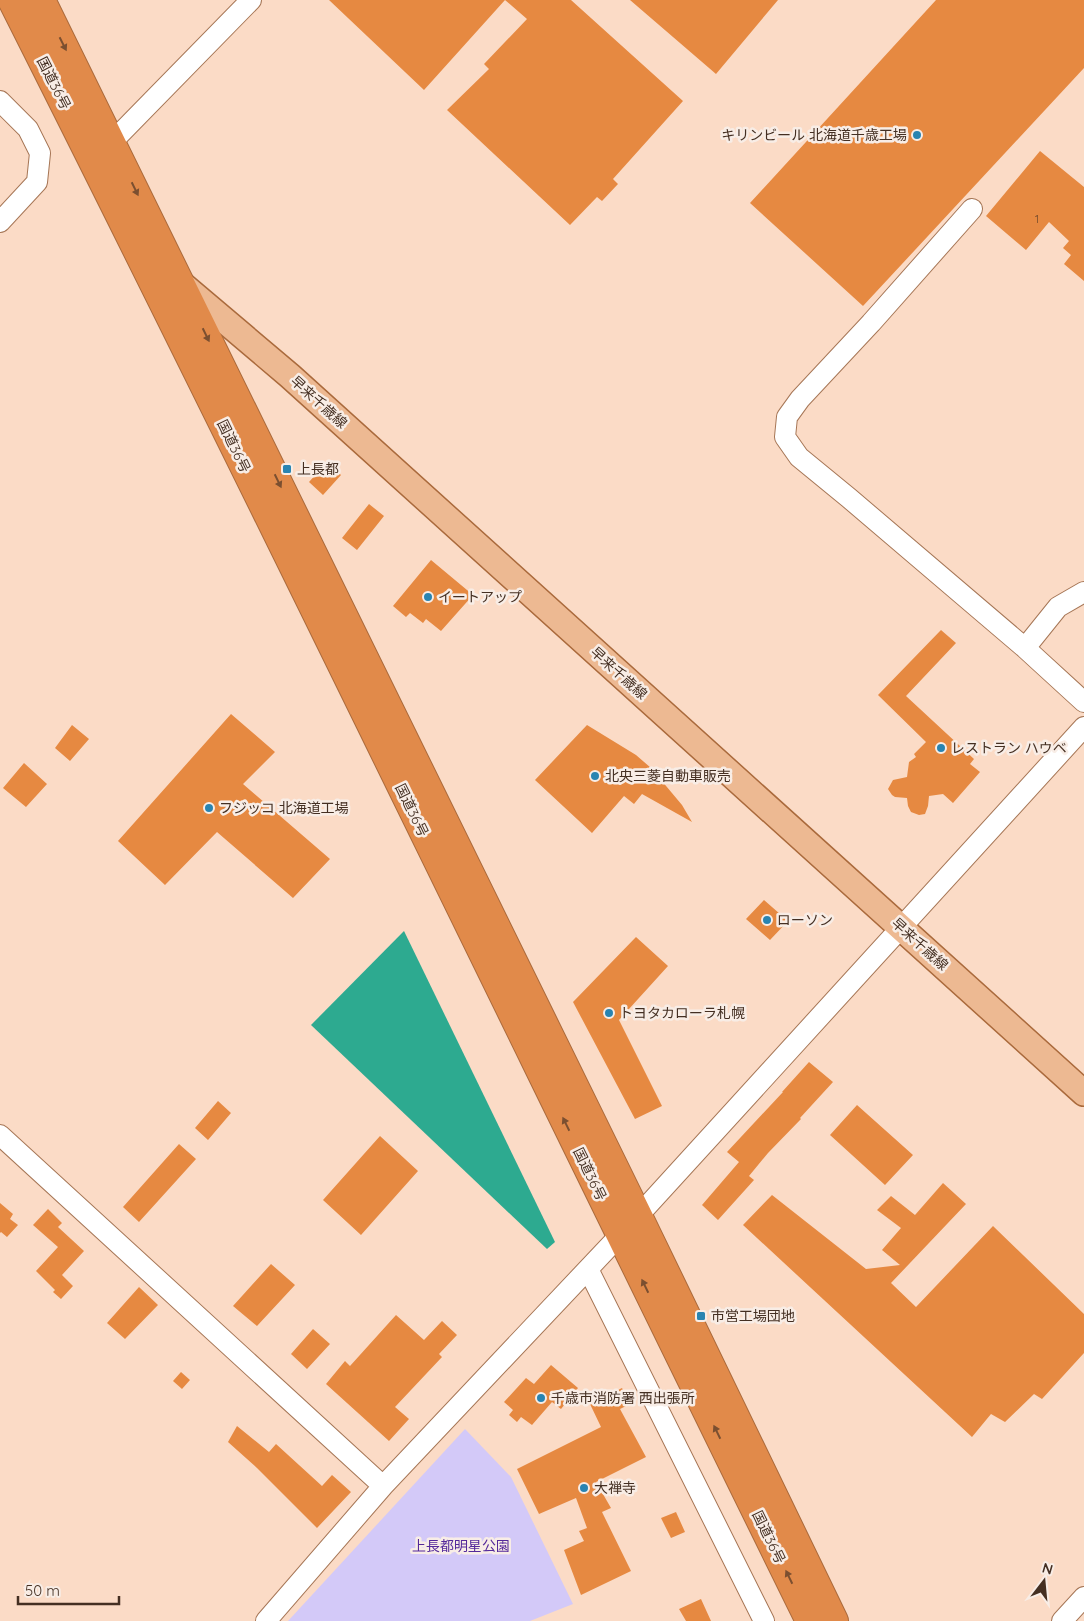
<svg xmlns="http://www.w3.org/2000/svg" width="1084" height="1621" viewBox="0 0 1084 1621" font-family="Quicksand,'Noto Sans JP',sans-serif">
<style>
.green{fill:#d3c9f8}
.water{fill:#2daa90}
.building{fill:#e68941}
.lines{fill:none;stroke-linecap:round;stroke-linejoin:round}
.minor-casing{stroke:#a67656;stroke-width:22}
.major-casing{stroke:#aa6a3c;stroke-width:28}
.highway-casing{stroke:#aa6a3c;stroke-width:30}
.minor{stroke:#fff;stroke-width:20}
.major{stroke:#edb992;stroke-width:25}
.highway{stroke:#e18a4a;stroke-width:28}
.oneway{fill:#7b4f30}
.poi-dot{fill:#2984b1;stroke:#f8ede6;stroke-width:2}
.labels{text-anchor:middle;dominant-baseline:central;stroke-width:5;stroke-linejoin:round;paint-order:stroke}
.number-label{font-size:11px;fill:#6c462a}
.street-label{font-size:14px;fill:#442f22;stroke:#f8ede6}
.poi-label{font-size:14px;fill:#442f22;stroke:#f8ede6;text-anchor:start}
.park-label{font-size:14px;fill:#54299a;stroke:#f8ede6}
</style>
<rect width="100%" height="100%" fill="#fbdbc6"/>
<path class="green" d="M465 1429 511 1477 573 1604 530 1621H288Z"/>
<path class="water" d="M404 931 555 1242 547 1249 311 1025Z"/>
<path class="building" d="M329 0H505L424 90Z
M505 0H571L683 101 613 179 618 184 602 201 597 197 570 225 447 110 489 69 484 64 527 19Z
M630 0H778L716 74Z
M936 0H1084V68L863 306 750 203Z
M1040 151 1084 187V281L1064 264 1071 255 1063 248 1069 241 1049 222 1026 250 986 216Z
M327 462 341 475 323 495 309 482Z
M369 504 384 516 357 550 342 538Z
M431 560 473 595 441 631 426 619 423 623 410 613 406 617 393 606Z
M941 630 956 643 906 696 974 759 970 764 980 772 953 803 943 794 929 796 928 806 925 814 919 815 911 812 908 806 907 798 895 797 892 795 888 789 893 780 907 777 909 762 916 757 914 754 926 742 878 695Z
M231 714 275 752 243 784 330 859 293 898 217 832 165 885 118 841Z
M72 725 89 739 70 761 55 748Z
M587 725 636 755 651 768 682 805 692 822 642 794 634 804 624 796 592 833 535 780Z
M24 763 47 784 26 807 3 788Z
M764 900 788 921 770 940 746 919Z
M636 937 668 966 619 1020 662 1106 635 1119 573 1002Z
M809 1062 833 1082 800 1118 801 1119 768 1153 749 1176 754 1180 718 1220 702 1205 739 1162 727 1152 783 1092H782Z
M218 1101 231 1113 208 1140 195 1128Z
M857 1105 913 1155 885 1185 830 1135Z
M380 1136 418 1171 361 1235 323 1200Z
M179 1144 196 1159 139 1222 123 1207Z
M943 1183 966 1204 891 1283 916 1307 993 1226 1084 1314V1353L1042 1399 1034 1394 1005 1422 991 1414 972 1437 743 1225 772 1195 866 1269 900 1265 882 1250 901 1228 877 1210 891 1196 915 1215Z
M0 1203 13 1214 10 1219 18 1225 7 1237 1 1232 0 1233Z
M48 1209 62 1223 58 1227 84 1251 62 1275 73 1286 61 1299 53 1292 55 1290 36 1271 58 1247 33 1225Z
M271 1264 295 1285 257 1326 233 1306Z
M139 1287 158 1305 125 1339 107 1323Z
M396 1315 424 1340 442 1321 457 1335 439 1354 442 1357 395 1407 409 1419 389 1441 326 1384 345 1361 350 1366Z
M313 1329 330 1344 307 1369 291 1354Z
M551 1365 578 1388 561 1409 552 1402 532 1425 521 1417 517 1422 509 1415 513 1410 504 1402 526 1378 534 1384Z
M181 1372 190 1380 182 1389 173 1381Z
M622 1388 630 1404 620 1409 646 1457 596 1482 611 1508 602 1512 631 1571 581 1595 564 1550 584 1541 579 1531 587 1528 576 1498 539 1514 517 1469 601 1427 590 1404Z
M237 1426 269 1452 276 1444 322 1486 332 1475 351 1492 317 1528 257 1468 228 1442Z
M676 1512 685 1532 671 1538 661 1518Z
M701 1599 711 1621H686L679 1609Z"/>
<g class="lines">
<defs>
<path id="minor" d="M0 101 28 129 40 153 37 182 0 222
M112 142 251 0
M972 209 871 323 800 399 787 417 785 437 799 457 849 498 1025 648 1084 702
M1025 648 1058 607 1084 592
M0 1135 383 1486
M588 1269 764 1621
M266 1621 383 1486 638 1216 1084 727
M1062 1621 1084 1597"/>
<path id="major" d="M179 282 290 376 1084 1093"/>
<path id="highway" d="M12 0C283 538 544 1081 810 1621
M41 0 638 1216 834 1621"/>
</defs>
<use href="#minor" class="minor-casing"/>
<use href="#major" class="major-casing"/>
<use href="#highway" class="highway-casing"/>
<use href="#minor" class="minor"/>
<use href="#major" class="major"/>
<use href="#highway" class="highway"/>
</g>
<defs><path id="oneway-solid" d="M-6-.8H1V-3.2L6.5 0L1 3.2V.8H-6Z" transform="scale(1.25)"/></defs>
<g class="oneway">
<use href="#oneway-solid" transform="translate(63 44) rotate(63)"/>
<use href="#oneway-solid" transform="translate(135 189) rotate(64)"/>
<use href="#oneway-solid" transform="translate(206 335) rotate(64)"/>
<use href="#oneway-solid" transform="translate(278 481) rotate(64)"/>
<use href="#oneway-solid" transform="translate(566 1124) rotate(-116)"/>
<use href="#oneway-solid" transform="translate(645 1286) rotate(-116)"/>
<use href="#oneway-solid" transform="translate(717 1432) rotate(-116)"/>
<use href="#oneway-solid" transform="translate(789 1577) rotate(-116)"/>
</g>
<g class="poi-dot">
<circle cx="917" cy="135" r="5"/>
<rect x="282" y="464" width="10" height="10" rx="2.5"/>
<circle cx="428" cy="597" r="5"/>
<circle cx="941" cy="748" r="5"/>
<circle cx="595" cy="776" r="5"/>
<circle cx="209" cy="808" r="5"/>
<circle cx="767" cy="920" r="5"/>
<circle cx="609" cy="1013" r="5"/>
<rect x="696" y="1311" width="10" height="10" rx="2.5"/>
<circle cx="541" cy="1398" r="5"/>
<circle cx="584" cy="1488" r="5"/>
</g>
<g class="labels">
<g class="number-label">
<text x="1037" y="219">1</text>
</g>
<g class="street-label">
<text transform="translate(54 83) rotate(63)">国道36号</text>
<text transform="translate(319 402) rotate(42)">早来千歳線</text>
<text transform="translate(234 446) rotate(64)">国道36号</text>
<text transform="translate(619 673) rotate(42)">早来千歳線</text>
<text transform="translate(412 810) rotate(64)">国道36号</text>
<text transform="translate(920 944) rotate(42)">早来千歳線</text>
<text transform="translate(590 1174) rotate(64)">国道36号</text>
<text transform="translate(769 1537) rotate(64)">国道36号</text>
</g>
<g class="poi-label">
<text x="907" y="135" text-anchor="end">キリンビール 北海道千歳工場</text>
<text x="297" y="469">上長都</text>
<text x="438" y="597">イートアップ</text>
<text x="951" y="748">レストラン ハウベ</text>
<text x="605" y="776">北央三菱自動車販売</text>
<text x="219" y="808">フジッコ 北海道工場</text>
<text x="777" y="920">ローソン</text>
<text x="619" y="1013">トヨタカローラ札幌</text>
<text x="711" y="1316">市営工場団地</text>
<text x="551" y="1398">千歳市消防署 西出張所</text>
<text x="594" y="1488">大禅寺</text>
</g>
<g class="park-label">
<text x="461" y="1546">上長都明星公園</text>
</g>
</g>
<g transform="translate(1044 1581) rotate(16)" stroke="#f8ede6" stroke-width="4" paint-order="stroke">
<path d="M0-4L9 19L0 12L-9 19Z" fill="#442f22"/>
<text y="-8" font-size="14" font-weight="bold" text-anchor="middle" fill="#442f22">N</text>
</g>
<path d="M18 1596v8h101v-8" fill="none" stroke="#442f22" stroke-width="2.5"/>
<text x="25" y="1596" font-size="15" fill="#442f22" stroke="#f8ede6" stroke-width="4" paint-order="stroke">50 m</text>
</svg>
